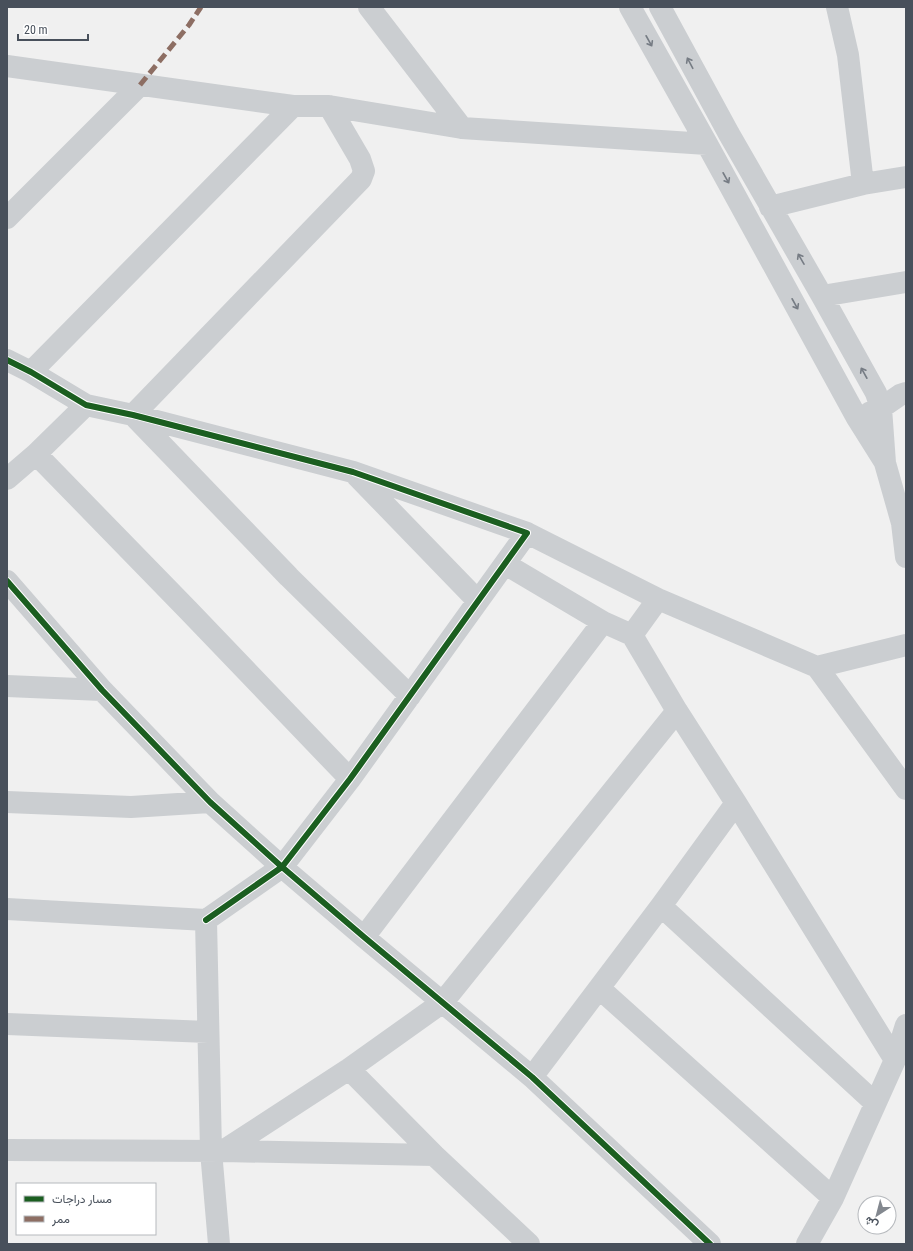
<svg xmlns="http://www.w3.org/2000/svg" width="913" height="1251" viewBox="0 0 913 1251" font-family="'Roboto Condensed',Vazirmatn,sans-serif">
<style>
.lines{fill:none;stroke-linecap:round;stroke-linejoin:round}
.minor{stroke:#cbced1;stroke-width:22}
.quiet{stroke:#8d6e63;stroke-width:5;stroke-dasharray:10 5;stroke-linecap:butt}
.cycleway-casing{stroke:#fff;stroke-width:8}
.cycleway{stroke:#1b5e20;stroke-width:6}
.oneway{stroke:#767c84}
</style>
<rect width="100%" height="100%" fill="#f0f0f0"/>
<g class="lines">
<path class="minor" d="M369 7 462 128
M630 7 707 144 857 418 884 461
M660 7 729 134 822 296 876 393 881 408 885 463 902 523 906 557
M837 7 848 55 863 184
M7 66 293 106H329L462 128 707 144
M329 106 360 159 364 171 361 179 133 415 289 577 410 696
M770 207 863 184 906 177
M7 218 140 85
M822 296 906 282
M7 360 31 372 86 405 133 415 353 472 527 533 350 779 282 867 206 920
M31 372 293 106
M869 413 881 408 900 395 906 393
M36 454 86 405
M356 475 478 601
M7 479 36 454 188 610 350 779
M527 533 658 599 817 667 906 645
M505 564 603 622 632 635 677 711 736 803 895 1060
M7 581 102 690 210 802 282 867 364 937 532 1077 710 1244
M632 635 658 599
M817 667 906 789
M7 686 102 690
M7 802 131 807 210 802
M661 906 875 1103
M7 909 206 920 211 1151 219 1244
M364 937 603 622
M599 988 833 1198
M7 1024 208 1032
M349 1069 434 1155 529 1244
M532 1077 661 906 736 803
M7 1150 223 1151 349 1069 443 1002 677 711
M223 1151 434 1155
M807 1244 833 1198 895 1060 906 1025"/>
<path class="quiet" d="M140 85 189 25 201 7"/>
<defs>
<path id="cycleway" d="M7 360 31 372 86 405 133 415 353 472 527 533 350 779 282 867 206 920
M7 581 102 690 210 802 282 867 364 937 532 1077 710 1244"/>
</defs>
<use href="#cycleway" class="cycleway-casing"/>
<use href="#cycleway" class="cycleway"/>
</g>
<defs><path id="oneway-shaft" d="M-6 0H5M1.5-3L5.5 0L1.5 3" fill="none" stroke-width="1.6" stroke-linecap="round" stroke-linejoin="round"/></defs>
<g class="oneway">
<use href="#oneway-shaft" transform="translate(649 41) rotate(61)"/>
<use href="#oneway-shaft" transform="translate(690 63) rotate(-118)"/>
<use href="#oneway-shaft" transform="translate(726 178) rotate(61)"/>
<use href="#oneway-shaft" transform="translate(801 259) rotate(-120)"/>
<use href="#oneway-shaft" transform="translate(795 304) rotate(61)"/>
<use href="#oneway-shaft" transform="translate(864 373) rotate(-119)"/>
</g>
<rect width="913" height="1251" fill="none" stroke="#48505b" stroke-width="16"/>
<rect x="16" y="1183" width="140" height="52" fill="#ffffff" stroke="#b6b9bd"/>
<rect x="24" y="1196" width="20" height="6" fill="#1b5e20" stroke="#b6b9bd"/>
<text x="52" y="1203" font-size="12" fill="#48505b">مسار دراجات</text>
<rect x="24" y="1216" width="20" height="6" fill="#8d6e63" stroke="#b6b9bd"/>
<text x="52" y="1223" font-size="12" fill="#48505b">ممر</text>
<g transform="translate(877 1215) rotate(216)"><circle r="19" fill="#ffffff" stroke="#b6b9bd"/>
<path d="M0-3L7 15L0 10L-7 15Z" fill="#83888f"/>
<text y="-6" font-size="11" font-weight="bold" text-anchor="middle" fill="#48505b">ش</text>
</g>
<path d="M18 34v6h70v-6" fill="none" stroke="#48505b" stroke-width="2"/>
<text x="24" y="34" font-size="12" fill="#48505b" stroke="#ffffff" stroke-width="3" paint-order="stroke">20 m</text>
</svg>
